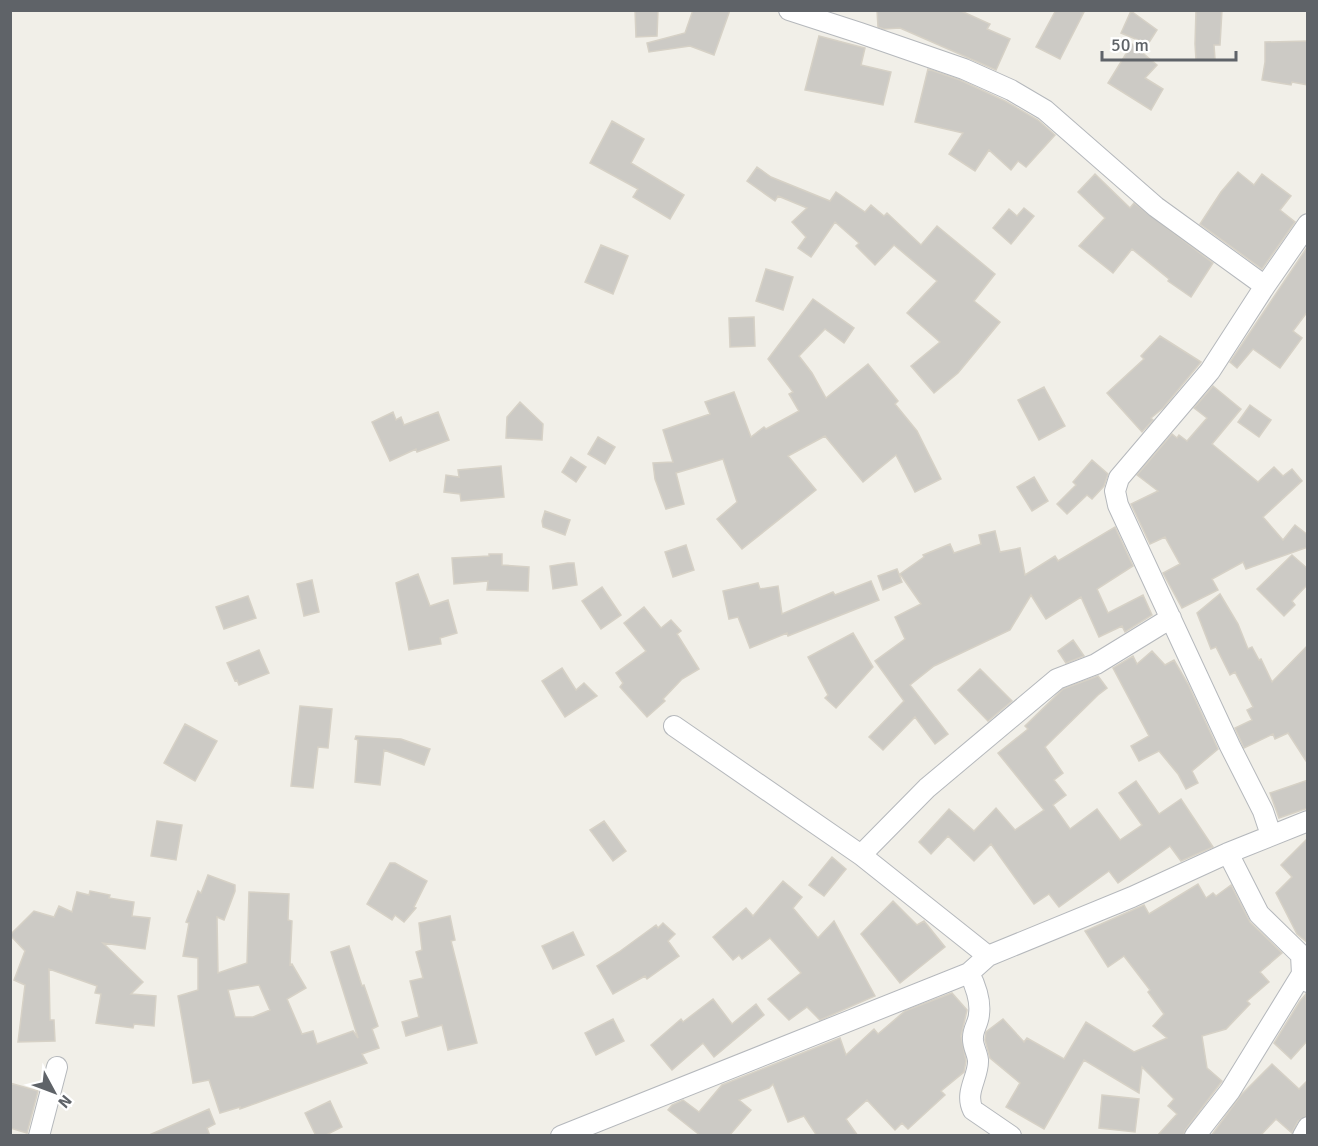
<svg xmlns="http://www.w3.org/2000/svg" width="1318" height="1146" viewBox="0 0 1318 1146" font-family="Signika,sans-serif">
<style>
.building{fill:#cccac5;stroke:#d6d1c6;stroke-width:1.5;fill-rule:evenodd}
.lines{fill:none;stroke-linecap:round;stroke-linejoin:round}
.minor-casing{stroke:#b5b8bc;stroke-width:22}
.minor{stroke:#fff;stroke-width:20}
</style>
<rect width="100%" height="100%" fill="#f1efe8"/>
<path class="building" d="M635 10H658L657 36 636 37Z
M693 10H730L714 55 690 46 649 52 647 43 685 33Z
M877 10H959L990 24 987 29 1010 39 996 70 900 28 884 29 878 27Z
M1056 10H1085L1060 59 1036 47Z
M1196 10H1222L1220 45H1214L1215 59 1196 60 1195 44Z
M1131 11 1157 30 1148 44 1121 33Z
M819 36 865 48 861 65 891 72 883 105 805 90Z
M1308 41V85L1292 82 1291 85 1262 80 1265 62V42Z
M1132 44 1157 65 1145 78 1163 89 1151 110 1108 83Z
M928 69 960 80 1005 101 1038 120 1055 135 1026 167 1018 161 1011 170 989 150 975 171 949 154 963 133 915 122Z
M612 121 644 139 631 163 684 195 670 219 633 197 638 189 590 163Z
M757 167 771 177 830 201 836 192 865 212 871 205 884 216 887 213 921 245 937 226 995 274 974 301 1000 322 958 373 934 393 911 366 940 342 907 313 937 281 894 245 875 265 856 246 859 243 835 222 811 257 798 248 806 237 792 222 807 208 778 196 775 201 747 181Z
M1238 172 1254 185 1262 174 1291 196 1280 210 1295 222 1262 269 1200 224 1221 192Z
M1095 174 1130 208 1134 203 1213 263 1191 297 1168 281 1169 279 1132 249 1113 273 1079 246 1105 218 1078 192Z
M1024 208 1034 216 1011 244 993 228 1009 209 1017 216Z
M601 245 628 256 613 294 585 282Z
M1308 246V311L1293 331 1302 338 1280 368 1253 349 1237 368 1230 362Z
M766 269 793 277 783 310 756 301Z
M813 299 854 328 844 343 825 329 799 356 812 373 826 398 868 364 898 401 895 404 917 431 941 479 915 492 896 455 863 482 825 436 788 456 816 490 742 549 717 519 737 502 723 459 676 473 684 504 666 509 655 479 653 463 673 462 663 430 710 414 705 402 734 392 751 437 764 427 766 429 799 411 789 394 793 392 768 359Z
M754 317 755 346 730 347 729 318Z
M1160 336 1201 362 1163 408 1151 418 1153 420 1142 432 1107 393 1144 359 1141 356Z
M1213 386 1241 409 1212 444 1258 482 1274 467 1283 476 1292 469 1302 481 1263 517 1283 540 1295 525 1308 535V547L1246 569 1243 562 1212 579 1218 590 1182 608 1163 573 1180 564 1165 537 1150 544 1131 504 1158 491 1137 475 1172 434 1177 438 1179 435 1187 441 1207 418 1194 408Z
M1044 387 1065 426 1039 440 1018 400Z
M520 402 543 424 542 440 506 438 507 417Z
M1250 405 1271 420 1259 437 1238 422Z
M393 412 396 420 401 417 404 425 438 412 449 440 417 452 416 449 390 461 372 422Z
M598 437 615 447 605 464 588 454Z
M571 457 586 467 576 482 562 472Z
M1092 460 1108 474 1104 486 1092 499 1087 495 1067 514 1057 504 1076 485 1073 482Z
M501 466 504 497 461 501 460 494 444 492 446 475 459 477 458 470Z
M1034 477 1048 501 1032 511 1017 487Z
M545 511 570 520 565 535 543 527 542 521Z
M1115 527 1133 566 1097 589 1108 613 1143 595 1152 615 1125 632 1122 626 1099 637 1081 597 1046 619 1031 595 1010 630 934 666 910 685 948 734 935 744 915 717 883 750 869 737 904 701 875 661 905 639 895 617 921 604 900 574 924 557 923 555 950 544 954 553 981 544 979 535 995 531 1000 552 1020 548 1025 575 1055 556 1058 561Z
M686 545 694 570 673 577 665 552Z
M489 554H502V565L529 567 528 591 487 590 488 581 454 584 452 558 489 556Z
M1292 555 1308 569V584L1292 601 1295 605 1284 616 1257 589Z
M568 563H574L577 585 553 589 550 566Z
M897 569 902 582 883 590 878 576Z
M418 574 430 606 448 600 457 633 440 638 441 644 409 650 396 583Z
M312 580 319 612 304 616 297 584Z
M871 581 879 600 788 636 787 633 750 648 738 617 729 619 723 591 758 583 760 589 778 586 782 614 833 592 835 595Z
M602 587 621 615 601 629 582 601Z
M1220 594 1238 624 1248 649 1252 647 1259 660 1261 659 1272 682 1308 645V764L1288 733 1275 739 1273 734 1244 748 1235 728 1252 720 1247 710 1253 707 1235 672 1230 675 1216 647 1211 649 1197 613Z
M248 596 256 618 224 629 216 607Z
M644 607 661 628 671 620 681 631 677 634 699 669 682 679 663 699 665 701 647 717 620 687 623 683 616 673 646 651 624 623Z
M853 633 873 667 836 708 825 698 828 695 808 657Z
M1073 640 1084 656 1066 663 1058 651Z
M259 650 269 673 239 685 237 680 235 681 227 663Z
M1152 651 1165 665 1174 660 1188 684 1218 749 1192 771 1198 783 1186 789 1178 774 1159 751 1139 761 1131 746 1149 736 1113 668 1133 656 1137 664Z
M562 668 576 690 584 683 597 696 565 717 542 681Z
M980 669 1012 701 988 721 958 690Z
M1098 676 1107 688 1098 695 1045 747 1063 773 1054 780 1066 795 1053 805 1070 829 1097 809 1120 840 1142 825 1119 793 1136 781 1159 814 1181 799 1213 847 1181 861 1170 846 1118 883 1109 871 1059 907 1049 894 1034 904 991 844 974 861 948 836 931 854 919 842 949 809 974 831 996 808 1015 830 1044 810 998 753 1028 729 1025 726 1063 689Z
M300 706 332 709 328 748 318 747 313 788 291 786Z
M185 724 217 741 195 781 164 763Z
M356 736 401 739 430 749 424 765 384 750 380 785 355 782 358 740 355 739Z
M1308 780V808L1279 818 1270 793Z
M157 821 182 825 176 860 151 856Z
M604 821 626 851 613 861 590 830Z
M1308 838V943L1297 934 1276 893 1292 877 1281 865Z
M832 857 846 869 824 896 809 885Z
M390 863H395L427 881 414 907 416 908 404 922 395 915 392 920 367 904Z
M208 875 235 885V891L224 920 217 917 218 973 247 963 249 892 289 894 288 920 292 921 290 965 292 964 306 988 287 999 302 1034 313 1031 317 1044 353 1031 358 1038 331 952 349 946 362 986 364 985 378 1026 372 1029 379 1048 362 1054 367 1063 240 1109V1107L220 1113 209 1080 193 1083 178 996 198 990V958L183 956 189 923 186 922 198 891 201 893ZM259 985 270 1010 253 1017H235L228 990Z
M783 881 802 897 793 908 818 938 834 921 875 996 820 1020 807 1007 789 1020 768 999 801 973 770 938 742 959 739 955 733 960 713 937 746 908 753 916Z
M1198 884 1206 898 1213 893 1216 896 1231 885 1250 922 1282 953 1260 972 1269 982 1247 1001 1250 1004 1226 1029 1202 1036 1207 1068 1222 1081 1186 1129 1183 1136H1157L1177 1114 1168 1106 1174 1099 1142 1067 1139 1093 1084 1060 1044 1129 1006 1107 1020 1083 990 1058 985 1040 986 1032 1003 1019 1024 1042 1027 1038 1064 1059 1086 1022 1134 1052 1167 1038 1153 1026 1164 1014 1148 992 1150 990 1124 956 1108 967 1085 931 1144 905 1149 914Z
M90 891 110 895 109 898 134 902 132 916 150 918 145 949 103 943 143 982 131 994 156 996 154 1026 134 1024 133 1028 96 1023 101 994 95 993 97 986 49 969 50 1020H54L55 1041 18 1042 25 985 14 980 25 951 10 935 34 911 54 917 59 906 72 912 77 892 89 895Z
M893 901 917 925 924 921 945 947 900 983 861 934Z
M450 916 455 940 451 941 477 1043 448 1050 442 1025 406 1036 402 1022 419 1017 410 981 423 978 416 952 422 950 419 923Z
M663 923 675 934 668 941 679 956 647 979 645 976 613 994 597 966 619 952 656 925 658 928Z
M573 932 584 955 553 969 542 946Z
M952 993 967 1010 961 1036 966 1061 964 1072 941 1091 945 1095 908 1129 902 1123 895 1130 867 1100 846 1119 858 1136H817L804 1116 788 1122 773 1084 769 1088 739 1100 751 1110 729 1136H701L668 1110 672 1105 683 1100 699 1112 722 1085 840 1038 846 1055 874 1029 878 1034 905 1011Z
M1306 994 1308 1040 1291 1059 1274 1043 1300 1001Z
M713 999 732 1024 756 1004 764 1015 714 1057 703 1043 672 1070 651 1045 681 1019 683 1022Z
M613 1019 624 1041 596 1055 585 1033Z
M1272 1064 1299 1089 1308 1080V1115L1298 1121 1292 1133 1276 1119 1260 1136H1211L1241 1095Z
M10 1083 38 1091 27 1133 10 1128Z
M1102 1095 1139 1099 1135 1132 1099 1128Z
M330 1101 342 1127 324 1136H316L305 1113Z
M209 1109 215 1124 207 1128 210 1136H147Z"/>
<g class="lines">
<defs>
<path id="minor" d="M789 10 860 33 964 69 1011 90 1045 110 1156 207 1265 286 1210 371 1119 478 1115 491 1118 505 1230 746 1263 811 1271 835
M1265 286 1308 224
M674 726 861 855 988 956
M1228 853 1259 914 1301 955 1302 974 1308 982
M861 855 927 788 1057 679 1096 664 1171 618
M969 973C975 984 981 1001 979 1014 979 1022 973 1029 973 1037 972 1045 977 1052 978 1060 979 1077 964 1092 973 1110L1011 1136
M39 1136 57 1067
M561 1136 969 973 988 956 1132 897 1228 853 1308 821
M1195 1136 1230 1091 1302 974
M1303 1136 1308 1127"/>
</defs>
<use href="#minor" class="minor-casing"/>
<use href="#minor" class="minor"/>
</g>
<rect width="1318" height="1146" fill="none" stroke="#5f6368" stroke-width="24"/>
<g transform="translate(54 1092) rotate(131)" stroke="#ffffff" stroke-width="4.5" paint-order="stroke">
<path d="M0-4.5L10 22L0 15L-10 22Z" fill="#5f6368"/>
<text y="-9" font-size="16" font-weight="bold" text-anchor="middle" fill="#5f6368">N</text>
</g>
<path d="M1102 51v9h134v-9" fill="none" stroke="#5f6368" stroke-width="3"/>
<text x="1111" y="51" font-size="18" fill="#5f6368" stroke="#ffffff" stroke-width="4.5" paint-order="stroke">50 m</text>
</svg>
